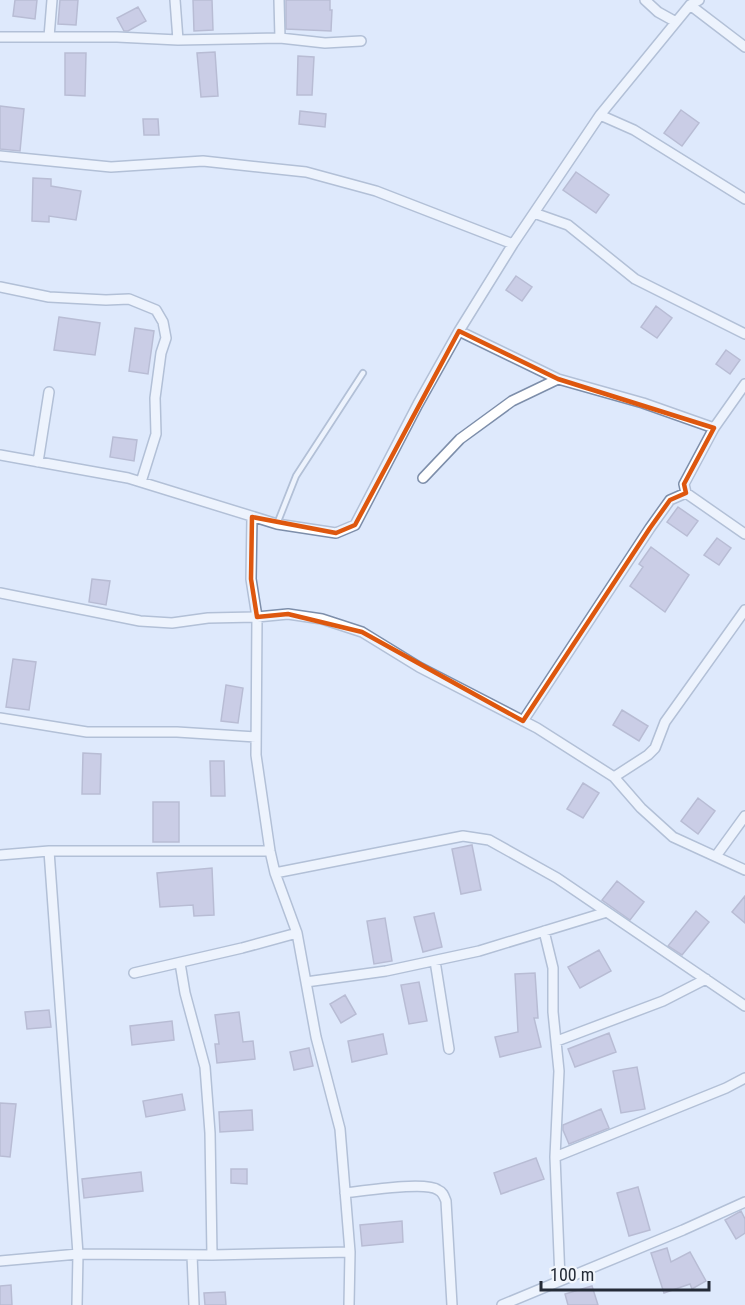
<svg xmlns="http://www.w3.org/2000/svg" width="745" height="1305" viewBox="0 0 745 1305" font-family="'Roboto Condensed',sans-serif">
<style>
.building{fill:#b1accd;stroke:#8a86a5;stroke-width:1.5}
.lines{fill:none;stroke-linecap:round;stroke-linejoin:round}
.service-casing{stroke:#7d8eaa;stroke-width:8}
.minor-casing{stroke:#7d8eaa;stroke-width:12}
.service{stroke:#fff;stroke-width:4.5}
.minor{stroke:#fff;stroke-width:9}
.marked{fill:none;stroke:#de570e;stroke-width:4.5;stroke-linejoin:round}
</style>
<rect width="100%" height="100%" fill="#dee9fc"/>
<path class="building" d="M15 0H37L35 19 13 16Z
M60 0H78L76 25 58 24Z
M193 0H212L213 30 194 31Z
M286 0H330V10H332L331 31 286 29Z
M138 7 146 21 128 31H124L117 18Z
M215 52 218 96 201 97 197 53Z
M65 53H86L85 96 65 95Z
M298 56 314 57 312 95H297Z
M0 106 24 109 20 151 0 149Z
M681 110 699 123 682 146 664 133Z
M300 111 326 114 325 127 299 124Z
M143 119H158L159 135H144Z
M576 172 609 195 596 213 563 190Z
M33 178 51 179V186L81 191 76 220 49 216V222L32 221Z
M516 276 532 287 522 301 506 290Z
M656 306 672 318 657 338 641 327Z
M59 317 100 323 95 355 54 350Z
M135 328 154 331 148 374 129 371Z
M726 350 740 360 730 374 716 364Z
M113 437 137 440 134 461 110 457Z
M678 507 698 521 687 536 667 522Z
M717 538 731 548 719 565 704 555Z
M651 547 689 575 665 612 630 586 643 567 639 564Z
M92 579 110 581 106 605 89 602Z
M13 659 36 662 29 710 6 707Z
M226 685 243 688 238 723 221 721Z
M622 710 648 726 639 741 613 725Z
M83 753 101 754 100 794H82Z
M210 761H224L225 796H211Z
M583 783 599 793 583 818 567 809Z
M698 798 715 811 698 834 681 821Z
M153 802H179V842H153Z
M472 845 481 890 461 894 452 849Z
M212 868 214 915 194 916 193 905 160 907 157 873Z
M617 881 644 902 630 920 602 900Z
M745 896V923L732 912Z
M696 911 709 922 682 955 668 946Z
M434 913 442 947 423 952 414 917Z
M385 918 392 961 374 964 367 921Z
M599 950 611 971 580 988 568 967Z
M535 973 538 1018H534L541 1047 500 1057 495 1037 518 1032 515 974Z
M419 982 427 1021 409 1024 401 985Z
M345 995 356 1014 341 1023 330 1004Z
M49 1010 51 1027 27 1029 25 1012Z
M239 1012 243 1042 253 1041 255 1059 217 1063 215 1044H219L215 1015Z
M172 1021 174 1040 132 1045 130 1026Z
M609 1033 616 1052 575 1067 568 1049Z
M383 1034 387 1054 352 1062 348 1041Z
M309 1048 313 1066 294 1070 290 1052Z
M637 1067 645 1109 621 1113 613 1071Z
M182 1094 185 1110 146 1117 143 1101Z
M0 1103 16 1104 10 1157 0 1156Z
M601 1109 609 1128 569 1144 563 1130V1125Z
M252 1110 253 1130 220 1132 219 1112Z
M536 1158 544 1179 501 1194 494 1173Z
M231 1169H247V1184L231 1183Z
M141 1172 143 1191 84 1198 82 1179Z
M638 1187 650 1230 629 1236 617 1193Z
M741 1211 745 1219V1233L736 1239 725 1220Z
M402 1221 403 1242 362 1246 360 1225Z
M667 1248 671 1262 690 1252 706 1281 692 1289 690 1284 664 1293 651 1253Z
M11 1285 12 1305H0V1286Z
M592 1286 598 1305H568L565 1294Z
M225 1292 226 1305H205L204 1293Z"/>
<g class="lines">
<defs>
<path id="service" d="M277 524 296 476 363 373"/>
<path id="minor" d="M175 0 178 40
M279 0 280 38
M645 0 658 12 676 22
M690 5 745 47
M0 37H117L178 40 280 38 325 43 361 41
M49 37 52 0
M600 115 634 130 745 199
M0 156 111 167 203 161 306 172 376 191 513 244
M534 213 568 225 635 279 745 334
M0 287 49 297 106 300 129 299 156 310 163 322 166 338 161 353 155 398 156 434 141 482
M459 331 558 379 643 403 714 428
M745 384 714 428 684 484 686 493 745 534
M0 455 128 478 277 524 336 533 355 525 418 404 459 331 513 244 600 115 690 5 699 0
M38 462 49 392
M423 478 460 439 512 401 558 379
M252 517 251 579 257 617 256 755 270 851 275 873 297 933 316 1037 340 1129 350 1252 349 1305
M0 593 140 621 172 623 208 618 257 617 288 614 322 619 362 632 419 667 537 728 614 777 641 808 673 837 745 870
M0 718 87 732H177L256 737
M523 721 650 528 670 500 686 493
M614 777 648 755 655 748 665 722 745 610
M49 851 78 1254 77 1305
M0 855 49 851H270
M716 856 745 816
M275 873 463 836 489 840 557 878 745 1006
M544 931 553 968V1012L559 1071 555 1157 560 1279
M435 961 449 1049
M180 963 185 993 205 1067 210 1133 212 1255
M134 973 242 948 297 933
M306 982 386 971 479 951 607 912
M557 1041 663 1001 706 979
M555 1157 726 1088 745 1078
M345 1193C363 1191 426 1181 438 1190 443 1192 444 1196 446 1201L452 1305
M192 1255 194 1305
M0 1261 78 1254 212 1255 350 1252
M502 1305 683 1230 745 1202"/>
</defs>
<use href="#service" class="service-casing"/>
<use href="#minor" class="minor-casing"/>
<use href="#service" class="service"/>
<use href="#minor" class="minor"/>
</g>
<path d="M0 0H745V1305H0ZM459 331 558 379 714 428 684 484 686 493 670 500 650 528 523 721 362 632 288 614 257 617 251 579 252 517 336 533 355 525Z" fill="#dee9fc" fill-opacity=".55" fill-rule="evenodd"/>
<path class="marked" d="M459 331 558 379 714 428 684 484 686 493 670 500 650 528 523 721 362 632 288 614 257 617 251 579 252 517 336 533 355 525Z"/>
<path d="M541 1281v9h168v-9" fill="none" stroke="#242b37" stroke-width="3"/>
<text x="550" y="1281" font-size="18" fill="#242b37" stroke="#f2f6fc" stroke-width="4.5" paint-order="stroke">100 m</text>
</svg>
